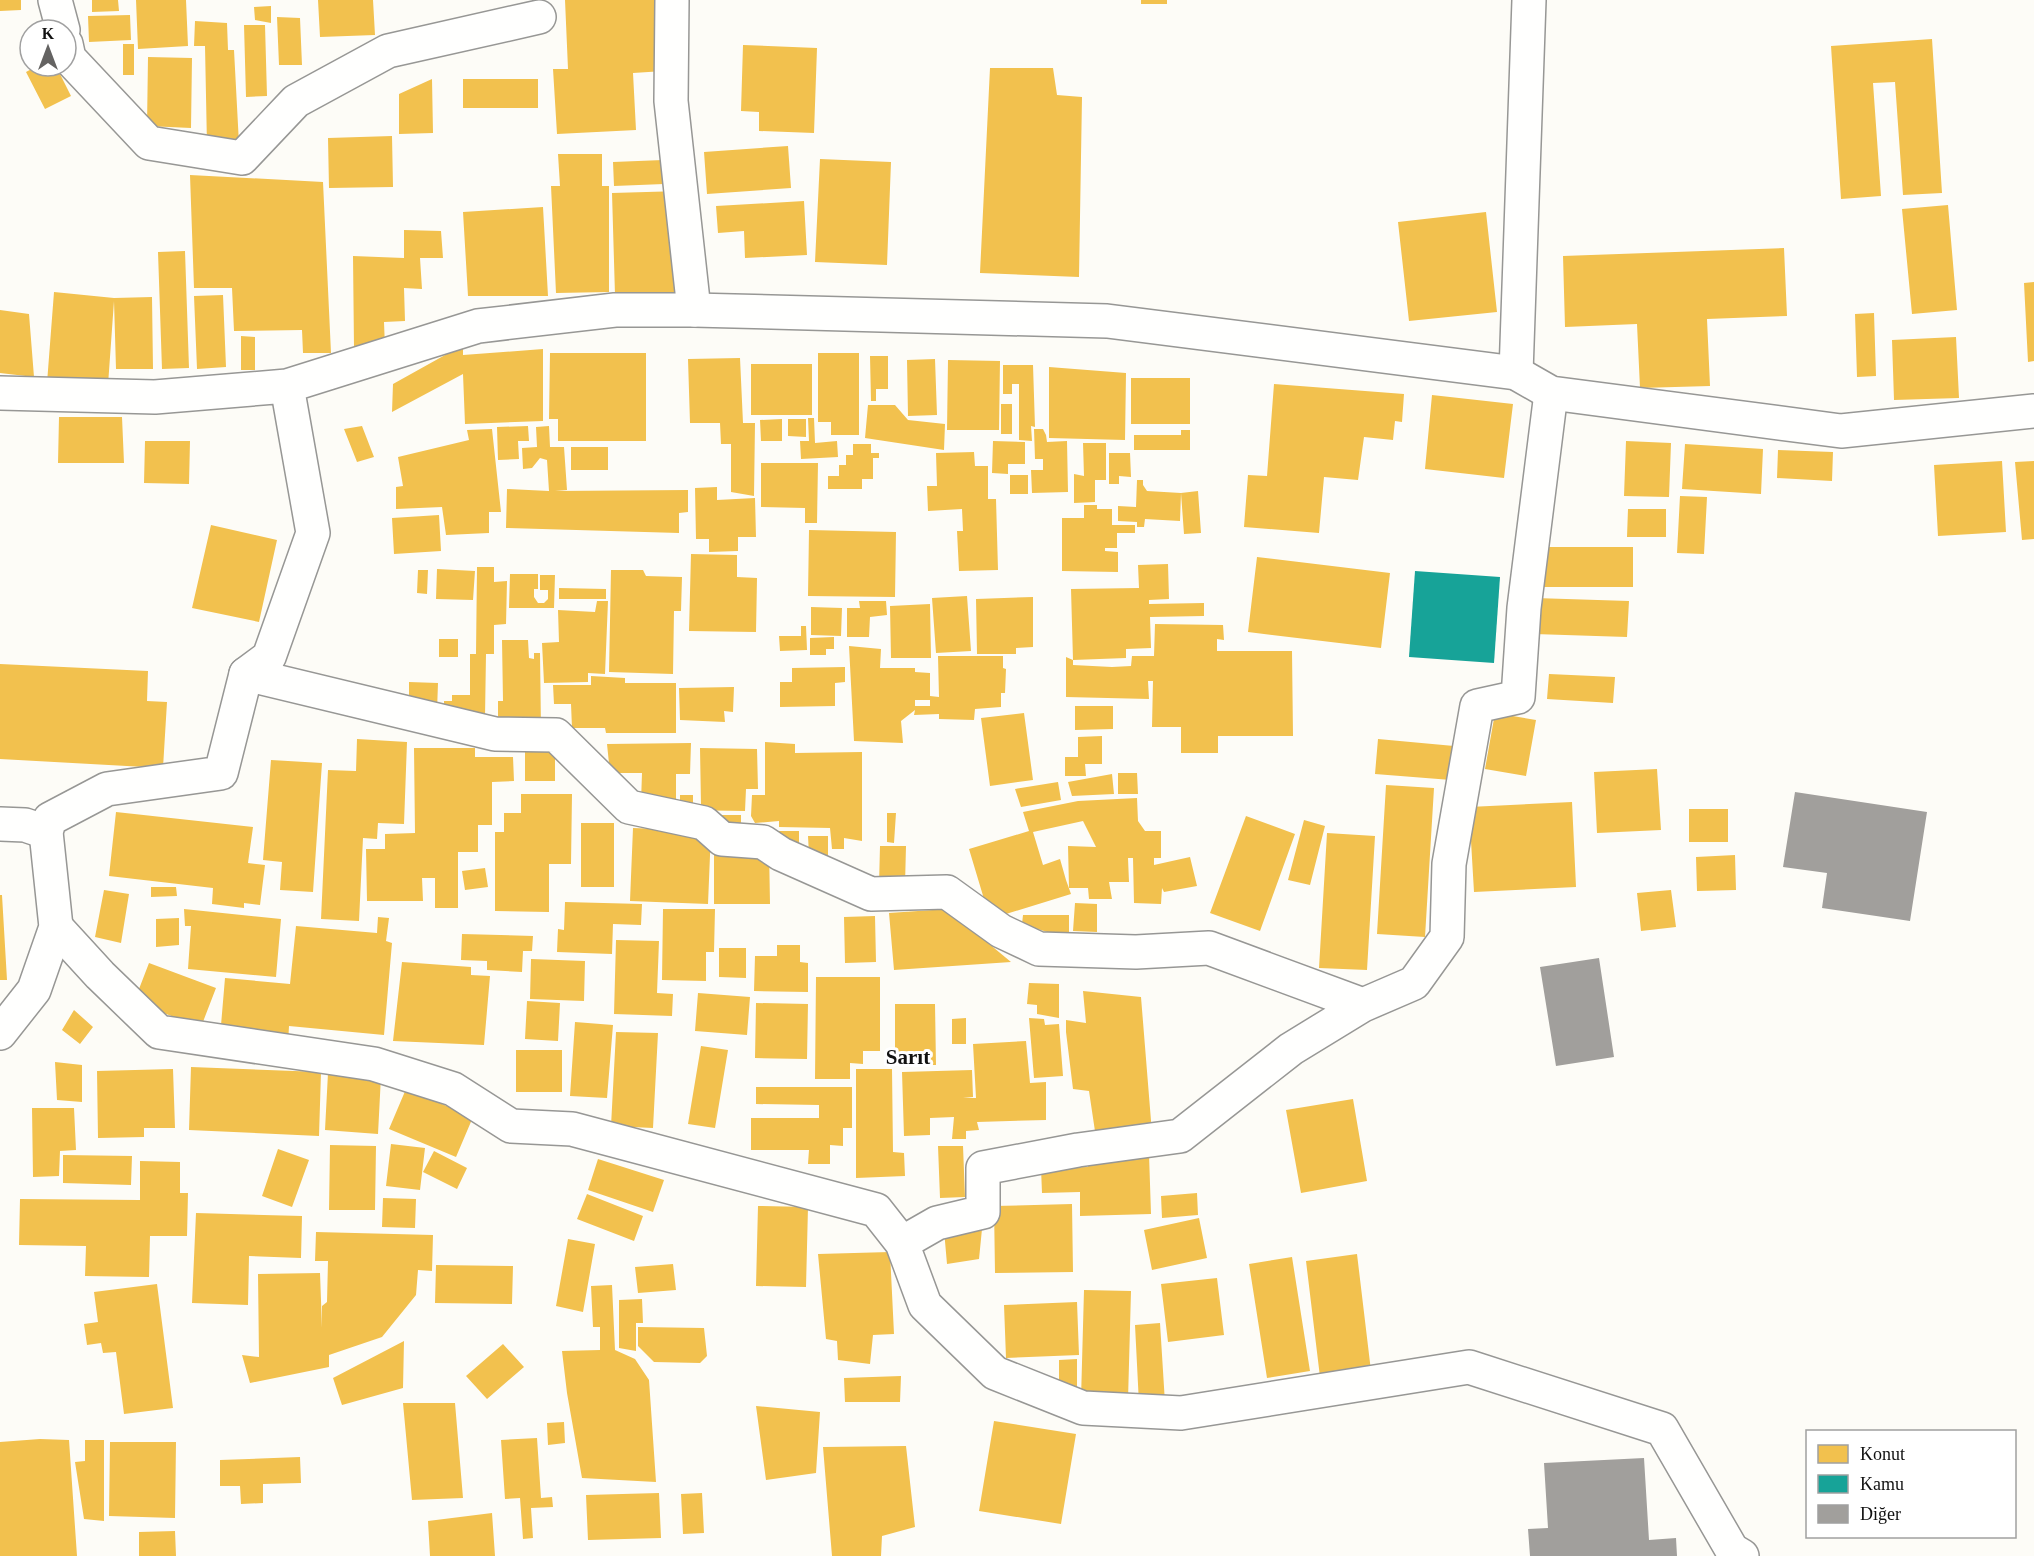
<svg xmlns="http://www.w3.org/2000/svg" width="2034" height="1556" viewBox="0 0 2034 1556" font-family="Georgia,serif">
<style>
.homes{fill:#f2c14e;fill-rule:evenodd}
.public{fill:#17a398}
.building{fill:#a19f9c}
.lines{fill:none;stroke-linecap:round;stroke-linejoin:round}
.minor-casing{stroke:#979795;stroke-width:36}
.tertiary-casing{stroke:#979795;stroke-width:36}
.minor{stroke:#fffffe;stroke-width:33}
.tertiary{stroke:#fffffe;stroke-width:33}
.labels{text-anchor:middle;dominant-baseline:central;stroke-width:6;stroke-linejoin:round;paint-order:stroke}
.quarter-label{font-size:21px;font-weight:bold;fill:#111;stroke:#fff}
</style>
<rect width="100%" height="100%" fill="#fdfcf7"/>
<path class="homes" d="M0 0H21V10L0 11Z
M92 0H118L119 11 92 12Z
M136 0H186L188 46 138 49Z
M318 0H373L375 35 320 37Z
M565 0H661L664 71 633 73 636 130 557 134 553 69H568Z
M1141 0H1167V4H1141Z
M271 6V23L255 20 254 7Z
M130 15 131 40 89 42 88 16Z
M277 17 300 18 302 65H279Z
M195 21 227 23 228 50H234L239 144 207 146 205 46H194Z
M244 25H265L267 96 246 97Z
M1932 39 1942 193 1903 195 1895 82 1873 83 1881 196 1841 199 1831 46Z
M123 44H134V75H123Z
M743 45 817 48 814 133 759 131V112L741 111Z
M148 57 192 58 191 128 147 126Z
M37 66H56L71 96 45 109 26 72Z
M990 68H1053L1057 95 1082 97 1079 277 980 273Z
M432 79 433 133 399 134V94Z
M463 79H538V108H463Z
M392 136 393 187 329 188 328 138Z
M788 146 791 188 707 194 704 152Z
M558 154H602V186H609V292L556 293 551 186H560Z
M820 159 891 162 887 265 815 262Z
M663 160 664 184 614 186 613 162Z
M190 175 323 182 331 353H303L302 330 234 331 232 288H194Z
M681 191 683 292 615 295 612 193Z
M804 201 807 255 745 258 744 231 718 233 716 206Z
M1948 205 1957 310 1912 314 1902 209Z
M543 207 548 296H468L463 212Z
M1486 212 1497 312 1409 321 1398 222Z
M404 230 441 231 443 258H420L422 289 404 288 405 321 384 322 385 348H354L353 256 404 258Z
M1784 248 1787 316 1707 319 1710 386 1640 388 1637 324 1565 327 1563 256Z
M185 251 189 368 162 369 158 252Z
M2034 282V361L2028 362 2024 283Z
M54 292 114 298 152 297 153 369H116L114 301 108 385 47 383Z
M223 295 226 367 197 369 194 296Z
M0 310 29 314 34 377 0 373Z
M1874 313 1876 376 1857 377 1855 314Z
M241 336 255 337V370H241Z
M1956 337 1959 398 1894 400 1892 340Z
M463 345V355L543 349V421L465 424 463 374 392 412 393 384Z
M550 353H646V441H558V419H549Z
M818 353H859V435H831V422H818Z
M870 356H888V389H876V401H871Z
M740 358 743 423H755L754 496 731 492V444H721L720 423H690L688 359Z
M935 359 937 415 908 416 907 360Z
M948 360 1000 361 999 430H947Z
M751 364H812V415H751Z
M1003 365H1033L1035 427 1031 426 1032 441 1019 440V384H1012V394H1003Z
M1049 367 1126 373 1125 440 1049 438Z
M1131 378H1190V424H1131Z
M1274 384 1404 394 1402 422 1395 421 1393 440 1364 437 1358 480 1324 477 1319 533 1244 527 1248 475 1267 476Z
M1432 395 1513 404 1504 478 1425 469Z
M1001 404H1012V434H1001Z
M868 405H895L908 420 945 424 944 450 865 438Z
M59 417H122L124 463H58Z
M808 418H814L815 443 837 441 838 457 801 459 800 441H809Z
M782 419V441H761L760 420Z
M788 419H806V437L788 436Z
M362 426 374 457 357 462 344 429Z
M528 426 529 441H518L519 459 498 460 497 427Z
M549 426 550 447H564L567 490 555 491 688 490V512L679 513V533L506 528 507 489 549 491 547 460 540 458 532 468 523 469 522 448 537 447 536 427Z
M492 429 501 512H489V533L446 535 442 507 396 509V487L403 486 398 457 469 440 467 430Z
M1034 429H1043L1046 435 1047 442 1067 441 1068 492 1032 493 1031 470H1043V459H1035Z
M1181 430H1190V450H1134V435H1181Z
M145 441H190L189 484 144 483Z
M993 441 1025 442V464H1008V474L992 473Z
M1626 441 1671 443 1669 497 1624 496Z
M1083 443H1106V480H1095V502L1074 503V474L1084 476Z
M853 444H871V453H879V458H873V479H862V489H828V476H839V465H846V455H853Z
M1685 444 1763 449 1761 494 1682 489Z
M571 447H608V470H571Z
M1778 450 1833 452 1832 481 1777 478Z
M974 452 975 466H988V499H996L998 570 959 571 957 531H963L962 509 928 511 927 486H937L936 453Z
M1109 453H1130L1131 477 1119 476V484H1109Z
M2002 461 2006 532 1938 536 1934 465Z
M2034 461V539L2022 540 2015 462Z
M761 463H818L817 523H805V508L761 507Z
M1010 475H1028V494H1010Z
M1137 480H1143V485L1147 491 1181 493 1180 521 1145 519 1144 527H1137V522L1118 521V506L1136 507Z
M717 487V500L755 498 756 537H738V551L709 552V539H696L695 488Z
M1198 491 1201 533 1184 534 1181 493Z
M1680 496 1707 497 1704 554 1677 553Z
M1084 505H1097V509H1112V525H1135V533H1117V548H1105V551L1118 552V572L1062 571V518H1084Z
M1628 509H1666V537H1627Z
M439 515 441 551 394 554 392 518Z
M211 525 277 540 259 622 192 608Z
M809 530 896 532 895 597 808 596Z
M1543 547H1633V587H1543Z
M691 554 737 555V577L757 578 756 632 689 631Z
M1257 557 1390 573 1381 648 1248 632Z
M1168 564 1169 599 1149 600V604L1204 603V616L1150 617 1151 648 1126 649V658L1073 660 1071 589 1139 588 1138 565Z
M477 567H494V582L507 581 506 624 494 625V654H486L485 717H444V701H452V695H470V654H476Z
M437 569 475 571 473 600 436 599Z
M418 570H428L427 594 417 593Z
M611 570H643L646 576 682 577 681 611H674L673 674 609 672Z
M510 574H538V589H534V597L538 603H544L548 599V590H540V575H555L554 608H509Z
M559 588 606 589V599H559Z
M967 596 971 651 936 653 932 598Z
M1033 597V647L1016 648V654H977L976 599Z
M1535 598 1629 601 1627 637 1534 634Z
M597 601H608L605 674 588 673V682L544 683 542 643 559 642 558 610 595 612Z
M859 601H886L887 615 870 617 869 637H847V608H860Z
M930 604 931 658H891L890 606Z
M811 607 842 608 841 636 811 635Z
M1155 624 1223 625 1224 640 1217 639V651H1292L1293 736H1218V753H1181V727H1152L1153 681H1148L1149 699 1066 697V657L1073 660V665L1112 667 1131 666 1132 656H1154Z
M801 626H806L807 650 780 651 779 636H801Z
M834 637V649H826V655H810V638Z
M439 639H458V657H439Z
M502 640H528L529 658 534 659V653H540L541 729H498V701H503Z
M849 646 881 649 880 668H915V672L930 673V696L939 697 938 656H1003V668L1006 669 1005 693H1001V707L975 709 974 720 939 719V714L914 715 915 710 901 721 903 743 854 741ZM915 700H930V706H915Z
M0 664 148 671 147 701 167 702 163 768 0 759Z
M845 667V682L835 683V706L780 707V682H792V668Z
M1549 674 1615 677 1613 703 1547 699Z
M591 676 625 678V683H676V733H606L605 728H572L571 704H554L553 685H591Z
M409 682 438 683 437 711 409 710Z
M734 687 733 712 724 711 725 722 680 720 679 688Z
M1075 706H1113V729L1075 730Z
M1024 713 1033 780 990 786 981 718Z
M1495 713 1536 720 1526 776 1485 769Z
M1102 736V764H1085L1086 776H1065V757H1078V737Z
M357 739 407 742 404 824 378 823 377 839 363 838 359 921 321 919 328 770 356 771Z
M1378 739 1454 746 1451 780 1375 774Z
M765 742 795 744V753L862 752V841L844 838V849H832L830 828 779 827V821L755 823 751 816 752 795H765Z
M691 743 690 774H676V801L641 802 642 773H610L607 744Z
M414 748H475V757H513L514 781 492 782V825H478V852H458V908H435V878H422L423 901H367L366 849H385V834L415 833Z
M700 748 757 749 758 789H746L745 811 680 810V795H693V806L701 805Z
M525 752H555V781H525Z
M271 760 322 763 313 892 280 890 282 862 263 860Z
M1657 769 1661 830 1597 833 1594 772Z
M1118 773H1137L1138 794H1118Z
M1112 774 1114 794 1072 796 1068 782Z
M1058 782 1061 800 1021 807 1015 789Z
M1386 785 1434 788 1425 937 1377 934Z
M521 794H572L571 864H549V912L495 911V832H504V813H521Z
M1137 798 1138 821 1145 831H1161V858H1154V865L1190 857 1197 886 1164 892 1162 888 1161 904 1134 903 1133 858H1128L1129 882H1109L1112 899H1089L1088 888H1069L1068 846 1096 847 1083 821 1033 832 1043 865 1060 859 1066 880 1071 894 990 919 969 849 1029 831 1023 812 1078 801Z
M1572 802 1576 887 1474 892 1469 807Z
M1689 809H1728V842H1689Z
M116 812 253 827 248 863 265 865 260 905 244 903V908L212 904 213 888 109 876Z
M887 813H896L894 843 887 842Z
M713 815H741V829Z
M1246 816 1295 834 1260 931 1210 913Z
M1304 820 1325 826 1310 885 1288 880Z
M581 823H614V887H581Z
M633 828 711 831 708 904 630 901Z
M769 831H799V844H769Z
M1327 833 1375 836 1367 970 1319 968Z
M808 836H828V855H809Z
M880 846H906L905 885H879Z
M714 848H769L770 904H714Z
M1735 855 1736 890 1697 891 1696 857Z
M485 868 488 887 465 890 462 871Z
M151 887H176L177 896 151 897Z
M104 890 129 894 121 943 95 937Z
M1671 890 1676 927 1641 931 1637 893Z
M0 895H2L7 980H0Z
M565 902 642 904 641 925 613 924 612 954 557 952 558 929 564 930Z
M1075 903 1097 904V932L1073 931Z
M184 909 281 919 276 977 188 969 191 926H185Z
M663 909H715L714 952H706V981L662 980Z
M947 909 1011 962 894 970 889 913Z
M1023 915H1069V939L1022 924Z
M875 916 876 962 845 963 844 917Z
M378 917 389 918 386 941 392 943 384 1035 289 1026 288 1044 220 1037 225 978 290 984 296 926 377 933Z
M179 918V945L156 947V919Z
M462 934 533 936 532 951H523L522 972 487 970V961L461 960Z
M616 940 659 941 657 993 673 994 672 1016 614 1014Z
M777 945H800V962L808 963V992L754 991 755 956H777Z
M719 948H746V978L719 977Z
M531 959 585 961 584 1001 530 999Z
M402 962 471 967V975L490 976 484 1045 393 1041Z
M149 963 216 988 201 1027 134 1002Z
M816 977H880V1051H863V1064L850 1063V1079H815Z
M1029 983 1059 984V1018L1037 1014V1005L1027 1004Z
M1083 991 1141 997 1152 1133 1096 1138 1089 1091 1073 1089 1066 1032V1020L1086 1023Z
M698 993 750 997 747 1035 695 1031Z
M527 1001 560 1003 558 1041 525 1039Z
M756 1003 808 1004 807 1059 755 1058Z
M895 1004H935L936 1065H895Z
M74 1010 93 1027 80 1044 62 1030Z
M966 1018V1044H952V1019Z
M1029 1018 1044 1019 1045 1025 1059 1024 1063 1076 1034 1078Z
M575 1022 613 1025 607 1098 570 1096Z
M616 1032 658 1033 653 1128 611 1126Z
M1026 1041 1030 1083 1046 1082V1120L977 1122 979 1130 966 1131V1139H952L954 1117 930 1118V1135L904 1136 902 1072 972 1070 973 1097 963 1098H976L973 1044Z
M701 1046 728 1050 715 1128 688 1124Z
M516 1050H562V1092H516Z
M55 1062 82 1065V1102L57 1100Z
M191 1067 321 1072 319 1136 189 1130Z
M173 1069 175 1128H144V1137L98 1138 97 1071Z
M856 1069H892L893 1152 904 1153 905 1176 856 1178Z
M328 1073 381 1076 378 1134 325 1130Z
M756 1087H852V1128H843V1146L830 1145V1164H808L809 1150H751V1118H819V1105L756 1104Z
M406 1089 473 1117 456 1157 389 1129Z
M1353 1099 1367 1181 1301 1193 1286 1110Z
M32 1108H74L76 1150 60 1151 59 1176 33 1177Z
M391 1144 425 1148 420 1190 386 1186Z
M330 1145 376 1146 375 1210H329Z
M938 1146H963L965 1197 940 1198Z
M278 1149 309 1160 292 1207 262 1196Z
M434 1151 467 1168 457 1189 423 1172Z
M1149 1154 1151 1214 1080 1216V1192L1042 1193 1041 1168 1088 1167 1087 1155Z
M63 1155 132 1156 131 1185 63 1183Z
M598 1159 664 1180 653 1212 588 1190Z
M140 1161 180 1162V1193H188L187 1236H150L149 1277 85 1276 86 1246 19 1245 20 1199 140 1200Z
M1197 1193 1198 1215 1162 1218 1161 1196Z
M587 1194 643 1216 634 1241 577 1219Z
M383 1198 416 1199 415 1228 382 1227Z
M1072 1204 1073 1272 995 1273 994 1206Z
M758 1206 808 1207 806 1287 756 1286Z
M196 1213 302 1216 301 1258 249 1256 248 1305 192 1303Z
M1199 1218 1207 1258 1152 1270 1144 1230Z
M982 1229 979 1259 947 1264 944 1230Z
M316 1232 433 1235 432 1271 418 1270 416 1295 382 1337 329 1355V1367L250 1383 242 1355 259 1357 258 1274 320 1273 322 1328V1306L327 1302 328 1261H315Z
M568 1239 595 1244 583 1312 556 1306Z
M890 1252 894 1334 873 1335 870 1364 838 1360 837 1341 826 1339 818 1254Z
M1357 1254 1371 1371 1320 1377 1306 1261Z
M1292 1257 1310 1371 1267 1378 1249 1264Z
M673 1264 676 1290 638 1293 635 1267Z
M436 1265 513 1266 512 1304 435 1303Z
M1217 1278 1224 1335 1168 1342 1161 1284Z
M157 1284 173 1408 124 1414 116 1352 103 1353 101 1343 87 1345 84 1324 98 1322 94 1292Z
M612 1285 615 1350 635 1359 649 1380 656 1482 582 1478 567 1393 562 1351 600 1350V1327H593L591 1286Z
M1084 1290 1131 1291 1128 1400 1081 1399Z
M642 1299 643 1323H636V1351L619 1348V1300Z
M1077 1302 1079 1355 1006 1358 1004 1305Z
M1160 1323 1165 1403 1139 1404 1135 1325Z
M638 1327 704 1328 707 1356 700 1363 654 1362 638 1346Z
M404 1341 403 1388 342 1405 333 1378Z
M503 1344 524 1367 487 1399 466 1376Z
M1077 1359V1389L1059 1390V1360Z
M901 1376 900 1402H845L844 1378Z
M403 1403H455L463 1498 412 1500Z
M756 1406 820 1412 816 1473 766 1480Z
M994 1421 1076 1434 1061 1524 979 1511Z
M564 1422 565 1443 548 1445 547 1423Z
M537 1438 541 1498 552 1497 553 1507 531 1508 533 1538 523 1539 520 1498 505 1499 501 1440Z
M40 1439 69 1440 77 1556H0V1442Z
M85 1440H104V1521L84 1519 75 1462 85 1461Z
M110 1442H176L175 1518 109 1516Z
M906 1446 915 1527 882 1536 881 1556H832L823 1447Z
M300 1457 301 1483 263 1484V1503L241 1504 240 1486H220V1460Z
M659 1493 661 1538 588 1540 586 1495Z
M702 1493 704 1533 683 1534 681 1494Z
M492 1513 495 1556H430L428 1521Z
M175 1531 176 1556H139V1532Z"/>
<path class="public" d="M1415 571 1500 577 1494 663 1409 657Z"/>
<path class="building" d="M1795 792 1927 812 1910 921 1822 908 1827 873 1783 867Z
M1599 958 1614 1057 1556 1066 1540 967Z
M1644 1458 1649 1540 1676 1538 1677 1556H1530L1528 1529 1548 1528 1544 1463Z"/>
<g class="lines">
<defs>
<path id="minor" d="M55 0 63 30
M672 0 671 101 694 310
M66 44 69 58 149 143 242 158 296 101 388 51 539 17
M1516 373 1529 0
M246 674 495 734 556 735 629 807 704 823 722 839 763 842 781 854 871 894 947 892 1001 931 1039 949 1136 952 1209 948 1363 1005
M0 824 25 825 46 832
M56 927 100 975 159 1032 374 1064 453 1089 511 1126 572 1129 876 1210 902 1243 937 1223 983 1212V1168L1078 1150 1180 1136 1291 1049 1363 1005 1414 983 1447 937 1449 864 1477 706 1518 697 1524 608 1551 393
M902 1243 925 1305 995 1373 1083 1408 1181 1413 1469 1367 1662 1429 1732 1550 1742 1556"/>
<path id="tertiary" d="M0 393 155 397 287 386 478 326 615 310H694L1107 321 1516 373 1551 393 1841 431 2034 411
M0 1033 34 990 56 927 46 832 50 819 107 789 221 773 246 674 269 657 313 533 287 386"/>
</defs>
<use href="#minor" class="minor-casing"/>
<use href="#tertiary" class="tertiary-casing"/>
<use href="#minor" class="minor"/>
<use href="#tertiary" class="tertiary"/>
</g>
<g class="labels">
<g class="quarter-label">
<text x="908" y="1057">Sarıt</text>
</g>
</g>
<rect x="1806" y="1430" width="210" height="108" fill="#ffffff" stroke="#a0a0a0" stroke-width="1.5"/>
<rect x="1818" y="1445" width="30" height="18" fill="#f2c14e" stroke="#a0a0a0" stroke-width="1.5"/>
<text x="1860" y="1460" font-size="18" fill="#111111">Konut</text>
<rect x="1818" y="1475" width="30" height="18" fill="#17a398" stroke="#a0a0a0" stroke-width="1.5"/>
<text x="1860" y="1490" font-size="18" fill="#111111">Kamu</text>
<rect x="1818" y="1505" width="30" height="18" fill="#a19f9c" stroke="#a0a0a0" stroke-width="1.5"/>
<text x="1860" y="1520" font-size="18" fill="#111111">Diğer</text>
<g transform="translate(48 48)"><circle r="28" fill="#ffffff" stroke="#a0a0a0" stroke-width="1.5"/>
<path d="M0-4.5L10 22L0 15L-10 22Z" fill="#646362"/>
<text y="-9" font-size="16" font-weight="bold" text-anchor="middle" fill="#111111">K</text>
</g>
</svg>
